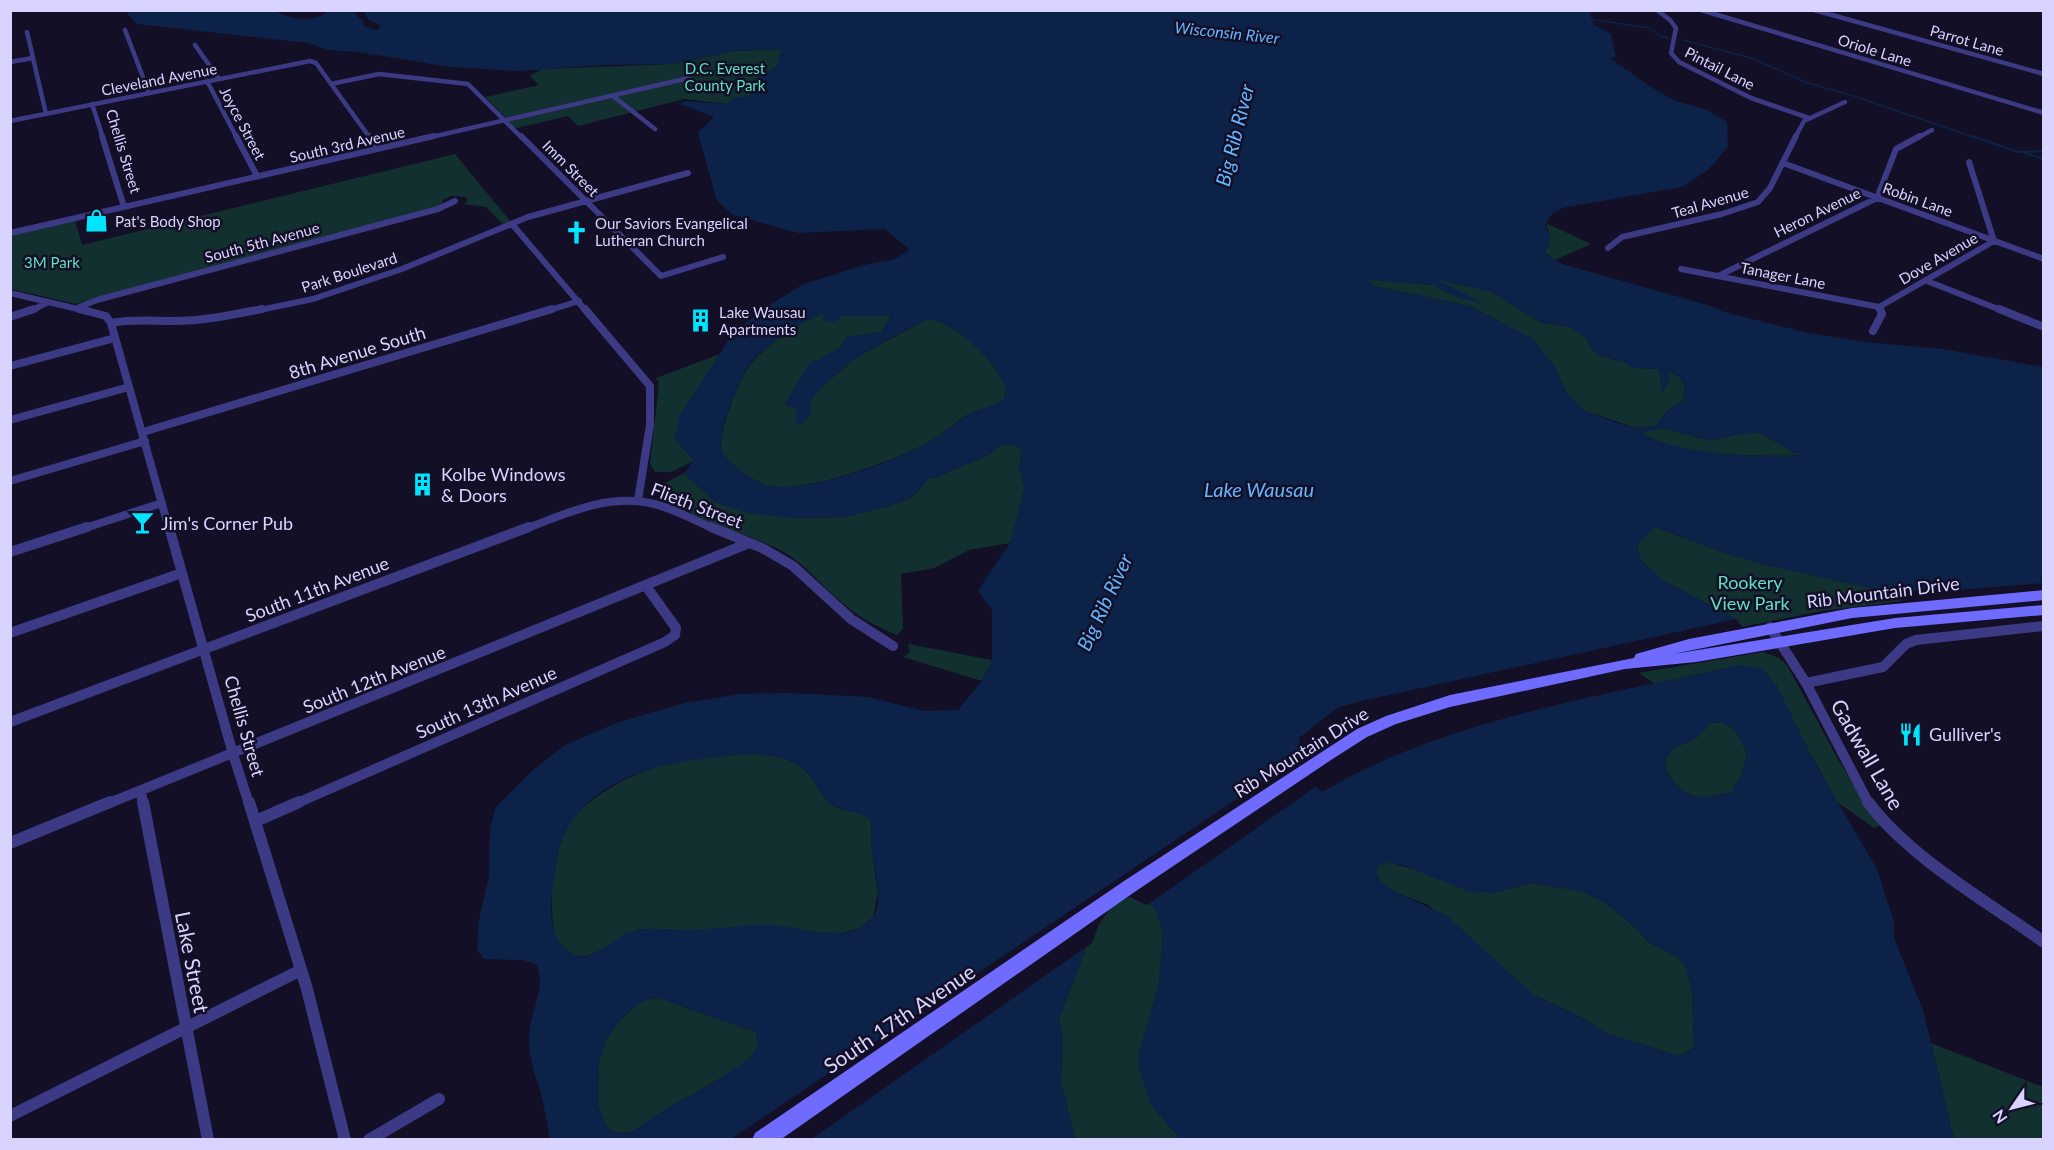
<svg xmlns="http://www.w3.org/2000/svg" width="2054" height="1150" viewBox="0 0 2054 1150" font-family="Lato,sans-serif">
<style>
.green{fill:#12302f}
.water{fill:#0c2248;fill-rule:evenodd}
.pier{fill:#130f26}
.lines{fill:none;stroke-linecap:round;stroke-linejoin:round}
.stream-far1{stroke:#0c2248;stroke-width:1.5}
.stream{stroke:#0c2248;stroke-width:2}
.street-far4{stroke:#3d3a85;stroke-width:4.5}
.street-far3{stroke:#3d3a85;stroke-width:6}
.street-far2{stroke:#3d3a85;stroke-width:8}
.street-far1{stroke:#3d3a85;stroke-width:10}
.street{stroke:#3d3a85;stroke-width:12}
.secondary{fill:#6f6bff;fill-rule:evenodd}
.labels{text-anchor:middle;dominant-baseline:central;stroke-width:5;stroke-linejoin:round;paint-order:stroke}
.far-street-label{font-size:15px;fill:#d9d4ff;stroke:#130f26}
.far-park-label{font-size:15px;fill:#5fe0c0;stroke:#130f26}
.far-poi-label{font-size:15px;fill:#d9d4ff;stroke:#130f26;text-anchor:start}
.far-water-label{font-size:16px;font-style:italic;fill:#62b6ff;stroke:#130f26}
.street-label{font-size:18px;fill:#d9d4ff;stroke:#130f26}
.poi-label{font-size:18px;fill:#d9d4ff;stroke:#130f26;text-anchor:start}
.park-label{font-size:18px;fill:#5fe0c0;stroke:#130f26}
.water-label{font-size:20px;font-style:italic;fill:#62b6ff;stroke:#130f26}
.near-street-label{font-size:21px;fill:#d9d4ff;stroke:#130f26}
</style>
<rect width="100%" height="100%" fill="#130f26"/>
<path class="green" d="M782 49 777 66 755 83 759 90 747 97H735L728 104 684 99 578 126 568 116 513 129 505 120 506 118 485 97 539 85 530 76 542 69 671 64 735 51Z
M455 154 511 222 503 224 486 207 464 204 468 200 466 197 452 196 443 200 441 206 76 304 11 289 10 235 75 220 82 245Z
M1546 223 1591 244 1555 260 1545 253 1550 238Z
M1365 279 1433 285 1459 298 1435 279 1490 291 1542 323 1568 326 1586 337 1593 350 1599 355 1647 369H1659L1663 391 1669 381 1668 372 1679 376 1685 388 1683 401 1667 411 1656 426 1636 428 1585 411 1566 392 1554 366 1501 322 1469 306 1374 286Z
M825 312 841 316 892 315 881 332 847 337 840 348 809 365 785 404 797 409 810 403 821 387 857 357 927 319C951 318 1003 366 1006 390 1006 390 1004 398 1004 399 993 407 983 408 971 413 957 419 947 432 934 439 901 459 802 496 765 485 754 481 726 462 722 452 716 436 741 372 754 360 777 336 795 326 825 312Z
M720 354 689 401 675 439 694 461 671 472H655L650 464 659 383 656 378Z
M1663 428 1712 441 1733 435 1759 432 1795 453 1807 455C1766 457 1674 457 1641 432Z
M1001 445H1017L1022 452 1019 466 1025 488 1010 543 969 550 934 568 901 574 903 629 897 635C875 626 855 615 838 599 819 583 804 563 782 551 745 531 687 524 659 486L684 473 715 502 795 518 844 517 885 507 911 498 929 478 937 477 990 454Z
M1655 527 1723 552 1759 563 1875 589 1893 590 1902 601 1821 611 1742 627 1736 619 1662 580 1640 559 1637 545Z
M908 644 992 660 982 681 903 657 910 652Z
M1763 652 1779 658 1787 665 1839 761 1880 826 1874 828 1837 802 1793 722 1777 686 1740 665 1655 684 1639 673Z
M1722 722 1735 729 1747 753 1741 777 1734 786 1735 790C1726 795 1705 799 1694 796 1681 791 1660 773 1667 757 1673 744 1687 745 1697 737 1702 734 1706 728 1710 723Z
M755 754C782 756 800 760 815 783 819 789 823 798 829 803 842 813 859 809 871 820L872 852 878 893 873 917 861 928 841 933 640 929C621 935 592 962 574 955 555 948 552 925 552 908 551 878 557 836 577 812 582 807 590 803 595 798 643 762 697 757 755 754Z
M1389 862 1492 893 1533 883 1582 891 1606 903 1638 930 1648 942 1679 958 1685 966 1692 990 1694 1048 1679 1056 1608 1034 1577 1015 1534 995 1428 905 1397 893 1381 882 1376 873 1378 865Z
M1130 894 1143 898 1154 907 1163 931 1159 984 1139 1054 1151 1104 1180 1139H1075L1061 1081 1063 1041 1059 1019 1096 922 1113 900Z
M659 998 756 1032 759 1044 750 1059 708 1086 669 1107 632 1132 617 1133 607 1128 598 1106 599 1061 606 1039 619 1021 635 1006 649 999Z
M1931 1043 2043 1087V1139H1954Z"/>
<path class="water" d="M273 10C286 18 313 23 326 13L324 11 353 12 363 21 364 26 373 30 379 29 380 25 369 20 363 11H1589L1594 25 1611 34 1616 57 1610 58 1648 85 1673 100 1707 110 1727 122 1728 147 1708 170 1682 187 1562 208 1552 214 1545 224 1550 238 1545 254 1562 264 1711 306 1724 312 1808 333 1865 342 1943 349 2043 367V583L1934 592 1875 589 1759 563 1723 552 1655 527 1637 545 1640 559 1662 580 1736 619 1357 702 1337 708 1299 738V754L1290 767 1322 792C1446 719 1601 696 1740 665L1763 669 1777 686 1816 765 1877 869 1894 922V938L1923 1010 1954 1139H1180L1151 1104 1139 1067V1054L1159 984 1163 931 1154 907 1143 898 1130 894 1113 900 1096 922 1059 1019 1063 1041 1061 1081 1075 1139H550C547 1125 545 1109 541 1094 535 1074 528 1057 529 1036 530 1011 547 988 536 964L522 960 484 959 477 950 479 920 489 876 490 828 496 807 533 770 565 745 616 723 684 703 740 694 790 693 868 697 924 711 958 710 982 681 992 660V610L978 591 1010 543 1025 488 1019 466 1022 452 1016 445H1001L990 454 937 477 929 478 911 498 885 507 844 517 795 518 746 513 715 502 684 473 694 461 675 439 679 417 731 336 760 311 802 285 860 266 895 259 910 250 885 229 798 233 733 215 717 201 698 133 714 117 680 104 686 101 728 104 735 97H747L758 90 754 83 777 66 782 49 735 51 671 64 604 65 519 71 450 67 358 52 328 50 308 43 137 24 125 11ZM1366 280 1433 285 1459 298 1483 303 1438 280 1490 291 1542 323 1568 326 1586 337 1593 350 1599 355 1627 363 1632 368 1659 369 1662 392 1669 381 1668 372 1679 376 1685 388 1683 401 1667 411 1656 426 1636 428 1620 424 1585 411 1566 392 1554 366 1534 339 1469 306 1374 286ZM824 313 823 320 835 322 841 316H892L881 332 847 337 840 348 809 364 785 404 797 409 795 421 800 425 811 414 810 403C838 362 884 342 927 319 951 318 1003 366 1006 390 1006 390 1004 398 1004 399 993 407 983 408 971 413 958 419 947 432 934 439 900 460 804 496 765 485 755 482 727 462 722 452 715 436 741 373 753 360 775 338 797 325 824 313ZM1663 428 1712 441 1733 435 1759 432 1795 453 1804 455C1769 459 1669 454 1642 432ZM1722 722 1735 729 1747 753 1741 777 1734 786 1735 790C1726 795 1705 799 1694 796 1681 791 1660 773 1667 757 1673 744 1687 745 1697 737 1702 734 1706 728 1710 723ZM755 754C782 756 800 760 815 783 819 789 823 798 829 803 842 813 859 809 871 820 872 831 871 841 872 852 874 872 885 900 872 918 851 947 796 925 768 925 751 925 734 927 718 928 707 929 697 930 686 930 667 931 646 925 628 933 611 939 590 966 571 953 550 938 549 911 553 887 556 872 556 853 562 839 594 767 687 758 755 754ZM1389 862 1405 866 1470 892 1492 893 1533 883 1582 891 1606 903 1638 930 1648 942 1679 958 1685 966 1692 990 1694 1048 1679 1056 1608 1034 1577 1015 1534 995 1446 915 1397 893 1381 882 1376 873 1379 865ZM659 998 756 1032 759 1044 749 1059 708 1086 669 1107 632 1132 617 1133 607 1128 598 1106 599 1061 606 1039 619 1021 635 1006 649 999Z"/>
<path class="pier" d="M1302 755 1294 767 1318 785 1147 905 1130 897 1115 902 1099 924 1092 943 810 1140 731 1139Z"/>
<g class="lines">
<path class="stream-far1" d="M1589 19 1649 28 1660 36 1669 38
M1683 40 1751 58 1808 83 1857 97 1976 138"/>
<path class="stream" d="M1972 136 2018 152 2044 151
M2025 153 2044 159"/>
<path class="street-far4" d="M1657 10 1670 20 1676 28 1671 53 1679 62 1751 98 1809 118
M1701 10 2044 113
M1814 10 2044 74
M125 30 149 93
M27 32 46 114
M195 45 219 79
M10 62 33 58
M207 81 237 138
M331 84 379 74 468 84 522 138
M613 96 655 129
M92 104 103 138
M10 121 310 61 316 63 370 138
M427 138 689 78
M1795 138 1804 121 1845 102
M1917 138 1932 130"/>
<path class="street-far3" d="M102 136 124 207
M236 136 257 176
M369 136 378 149
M521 136 661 276 723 257
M1783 163 2044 259
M512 224 586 311
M10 233 434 136
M1608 248 1622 237 1722 214 1758 202 1770 188 1796 136
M1681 269 1879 307
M1718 276 1877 198 1896 149 1920 136
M1927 281 2003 311
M10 293 86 311
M77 308 97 300 438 209 455 201
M31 311 48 302
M255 311 313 299 402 269 528 217 688 173
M547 311 579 301
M1881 311 1879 307 1994 241 1969 162"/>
<path class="street-far2" d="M79 309 106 316 111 323 169 529
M585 309 650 386V425L638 500
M1999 309 2044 327
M10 317 34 309
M111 323C132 319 151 321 173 321 203 321 232 315 262 309
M1873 331 1882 314 1880 309
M10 366 115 338
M10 420 129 387
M143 432 552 309
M10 481 145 441
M82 529 162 503
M525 529C565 514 606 494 650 503 671 507 694 520 714 529"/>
<path class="street-far1" d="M169 527 233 754 249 804
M711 527 764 549 793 566 851 619 893 646
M10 552 87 527
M1770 627 1806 683 1869 804
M10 633 182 573
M1806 683 1883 667 1906 644 1916 640 2044 626
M10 722 529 527
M141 791 143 804
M107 804 749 543
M295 804 665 642 675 635 676 628 646 586"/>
<path class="street" d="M143 802 208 1140
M249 802 307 989 345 1140
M1868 802C1910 858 1986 901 2044 942
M256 821 299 802
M10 843 110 802
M10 1116 301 970
M369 1140 439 1099"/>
<path class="secondary" d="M2044 590V600L1852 618 1673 654 1895 618 2044 605V615L1895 628 1696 662 1625 669 1450 707 1396 724 1367 737 1331 760 1136 891 780 1140H752L755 1133 1124 881 1357 729 1386 716 1450 695 1634 658 1636 654 1689 639 1852 608Z"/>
</g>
<defs>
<symbol id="shop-bare" viewBox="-9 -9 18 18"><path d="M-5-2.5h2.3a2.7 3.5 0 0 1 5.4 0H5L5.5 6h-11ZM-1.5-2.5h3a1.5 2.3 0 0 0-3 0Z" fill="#00e5ff" stroke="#130f26" stroke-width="2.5" paint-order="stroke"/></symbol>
<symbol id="church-bare" viewBox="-9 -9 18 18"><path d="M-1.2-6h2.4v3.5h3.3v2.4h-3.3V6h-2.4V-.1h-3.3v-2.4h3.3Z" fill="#00e5ff" stroke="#130f26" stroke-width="2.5" paint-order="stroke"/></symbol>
<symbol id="building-bare" viewBox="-9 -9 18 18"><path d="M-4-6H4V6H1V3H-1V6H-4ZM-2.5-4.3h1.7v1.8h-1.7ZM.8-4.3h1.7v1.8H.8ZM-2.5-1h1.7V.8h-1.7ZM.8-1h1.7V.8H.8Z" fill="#00e5ff" stroke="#130f26" stroke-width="2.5" paint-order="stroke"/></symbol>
<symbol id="bar-bare" viewBox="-9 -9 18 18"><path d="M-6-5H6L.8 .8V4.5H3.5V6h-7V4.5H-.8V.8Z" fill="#00e5ff" stroke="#130f26" stroke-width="2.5" paint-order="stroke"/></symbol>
<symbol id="restaurant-bare" viewBox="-9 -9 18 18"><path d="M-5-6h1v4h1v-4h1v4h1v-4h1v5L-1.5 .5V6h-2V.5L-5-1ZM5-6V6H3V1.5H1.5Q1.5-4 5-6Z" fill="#00e5ff" stroke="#130f26" stroke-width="2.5" paint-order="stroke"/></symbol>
</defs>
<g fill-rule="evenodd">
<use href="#shop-bare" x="80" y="204" width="33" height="33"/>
<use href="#church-bare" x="560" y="216" width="33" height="33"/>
<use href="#building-bare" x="684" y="304" width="33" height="33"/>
<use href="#building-bare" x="406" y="468" width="33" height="33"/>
<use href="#bar-bare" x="126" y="506" width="33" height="33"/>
<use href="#restaurant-bare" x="1894" y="718" width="33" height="33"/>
</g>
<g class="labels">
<g class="far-street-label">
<text transform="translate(1967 40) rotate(16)">Parrot Lane</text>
<text transform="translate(1875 50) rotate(17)">Oriole Lane</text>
<text transform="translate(1720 68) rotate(27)">Pintail Lane</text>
<text transform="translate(159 79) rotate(-11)">Cleveland Avenue</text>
<text transform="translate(243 123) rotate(62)">Joyce Street</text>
<text transform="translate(347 144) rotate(-13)">South 3rd Avenue</text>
<text transform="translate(124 151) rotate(73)">Chellis Street</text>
<text transform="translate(571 168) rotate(45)">Imm Street</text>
<text transform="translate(1918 199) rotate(20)">Robin Lane</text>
<text transform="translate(1710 202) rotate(-16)">Teal Avenue</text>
<text transform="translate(1817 212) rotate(-26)">Heron Avenue</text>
<text transform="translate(262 242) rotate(-15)">South 5th Avenue</text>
<text transform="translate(1938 258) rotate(-30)">Dove Avenue</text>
<text transform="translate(349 272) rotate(-18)">Park Boulevard</text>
<text transform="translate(1783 275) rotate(11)">Tanager Lane</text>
</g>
<g class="far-park-label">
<text x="725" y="68">D.C. Everest<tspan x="725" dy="17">County Park</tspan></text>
<text x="52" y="262">3M Park</text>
</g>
<g class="far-poi-label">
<text x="115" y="221">Pat's Body Shop</text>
<text x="595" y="223">Our Saviors Evangelical<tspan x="595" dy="17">Lutheran Church</tspan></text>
<text x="719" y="312">Lake Wausau<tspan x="719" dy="17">Apartments</tspan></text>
</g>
<g class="far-water-label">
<text transform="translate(1227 32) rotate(6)">Wisconsin River</text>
</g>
<g class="street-label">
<text transform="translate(357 352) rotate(-17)">8th Avenue South</text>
<text transform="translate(697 505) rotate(21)">Flieth Street</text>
<text transform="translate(317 589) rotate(-21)">South 11th Avenue</text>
<text transform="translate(1883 592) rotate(-7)">Rib Mountain Drive</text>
<text transform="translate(374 679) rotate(-22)">South 12th Avenue</text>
<text transform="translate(486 702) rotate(-24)">South 13th Avenue</text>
<text transform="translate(245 726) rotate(74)">Chellis Street</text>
<text transform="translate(1301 752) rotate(-32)">Rib Mountain Drive</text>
</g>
<g class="poi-label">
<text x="441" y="474">Kolbe Windows<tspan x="441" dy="21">&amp; Doors</tspan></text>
<text x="161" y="523">Jim's Corner Pub</text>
<text x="1929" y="734">Gulliver's</text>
</g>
<g class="park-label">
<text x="1750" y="582">Rookery<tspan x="1750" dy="21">View Park</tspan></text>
</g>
<g class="water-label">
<text transform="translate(1234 135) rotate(-76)">Big Rib River</text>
<text x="1259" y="489">Lake Wausau</text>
<text transform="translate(1104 602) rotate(-65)">Big Rib River</text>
</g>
<g class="near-street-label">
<text transform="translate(1868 754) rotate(60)">Gadwall Lane</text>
<text transform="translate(193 962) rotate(79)">Lake Street</text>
<text transform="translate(899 1018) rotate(-34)">South 17th Avenue</text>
</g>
</g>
<rect width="2054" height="1150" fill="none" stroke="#d9d4ff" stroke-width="24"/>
<g transform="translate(2012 1108) rotate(235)" stroke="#130f26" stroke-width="4.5" paint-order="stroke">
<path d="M0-4.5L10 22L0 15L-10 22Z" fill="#d9d4ff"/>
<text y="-9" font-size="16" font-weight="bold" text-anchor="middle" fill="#d9d4ff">N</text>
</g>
</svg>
